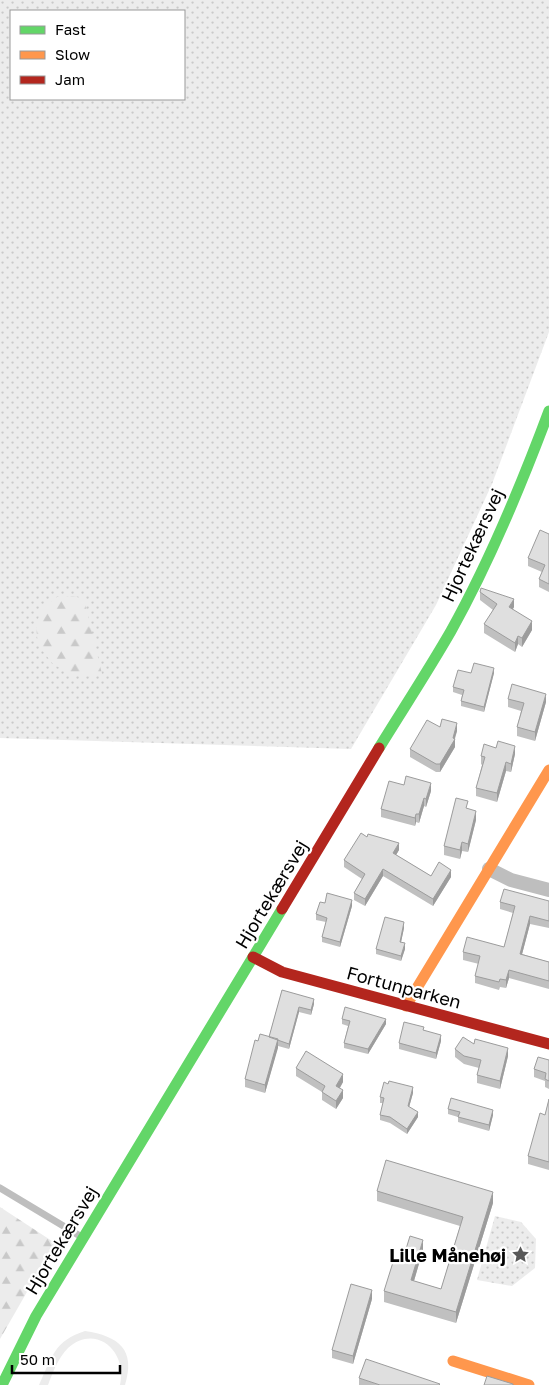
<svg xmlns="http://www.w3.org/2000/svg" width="549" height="1385" viewBox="0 0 549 1385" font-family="'Golos Text',sans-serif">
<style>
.grass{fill:url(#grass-dots);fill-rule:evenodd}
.forest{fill:url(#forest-firs)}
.garden{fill:#ececec}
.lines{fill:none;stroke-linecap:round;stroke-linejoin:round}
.lane{stroke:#bebebe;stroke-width:7}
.street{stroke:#bebebe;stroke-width:14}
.fast{stroke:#63d668;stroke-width:11}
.slow{stroke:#ff974d;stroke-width:11}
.jam{stroke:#b3261e;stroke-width:11}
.wall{fill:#c0c0c0}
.shaded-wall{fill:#9c9c9c}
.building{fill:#dfdfdf;stroke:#9c9c9c}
.labels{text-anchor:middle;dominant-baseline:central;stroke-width:4.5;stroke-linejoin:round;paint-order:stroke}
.street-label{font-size:18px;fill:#000;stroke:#fff}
.poi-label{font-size:18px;font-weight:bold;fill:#000;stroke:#fff;text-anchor:end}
</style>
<defs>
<pattern id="grass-dots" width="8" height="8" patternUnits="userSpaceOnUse" patternTransform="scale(1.25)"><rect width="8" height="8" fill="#ececec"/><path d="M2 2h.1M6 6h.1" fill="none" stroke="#c9c9c9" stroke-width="1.8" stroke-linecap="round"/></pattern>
<pattern id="forest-firs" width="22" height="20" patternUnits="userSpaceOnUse" patternTransform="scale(1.25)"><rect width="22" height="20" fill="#ececec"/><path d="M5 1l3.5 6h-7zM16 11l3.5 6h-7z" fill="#c9c9c9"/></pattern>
</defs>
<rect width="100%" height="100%" fill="#fff"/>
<path class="grass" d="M0 0H549V332L492 484 436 605 351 749 0 738ZM11 11H184V99H11Z
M495 1216 521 1222 536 1239 535 1268 512 1286 477 1280Z"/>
<path class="forest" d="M73 596 84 599 102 674 95 677 70 674 53 664 38 645 36 626 41 610 57 597Z
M0 1207 55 1243 0 1339Z"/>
<path class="garden" d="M85 1331C119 1336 136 1350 125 1385H120C128 1352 96 1323 68 1348 58 1358 53 1372 48 1385H39C52 1357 54 1341 85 1331Z"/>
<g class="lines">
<path class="lane" d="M0 1188 80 1236"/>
<path class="street" d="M489 869 511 880 549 890"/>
<path class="fast" d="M379 748C403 709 428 671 451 631 490 561 521 486 549 411
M2 1385 36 1316 282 909"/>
<path class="slow" d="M406 1006 549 770
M453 1361 529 1385"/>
<path class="jam" d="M282 909 379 748
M253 957 282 972 549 1044"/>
</g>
<path class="wall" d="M549 534V592L539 587V579L542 572 528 566V558Z
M480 592 514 607 513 609 532 630 522 647 518 644 515 652 484 633V624L493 610 480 600Z
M471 673H494L484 712 461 706V701L462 695 453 692V687Z
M508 699 546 702 535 741 517 736V727L521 711 508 707Z
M440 727 457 731 455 739V747L440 772H436L410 757V749Z
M515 754 511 772 506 771 497 802 476 796V788L482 765 481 764V756Z
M431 791 426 807 424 806 419 823 416 822 415 826 381 817V809Z
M468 809 476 820 468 852 462 851 460 859 444 855V846Z
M367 837 399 850 396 855 431 876 451 877 433 906 383 876 365 906 354 900V893L362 879 344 867V860Z
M549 901V928L530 924 522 954 549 962V989L509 978 506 988 500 987 499 990 475 983V976L479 964 463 960V952L504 947 513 913 500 909V902Z
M325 903 352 906 340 947 322 942V937L326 922 316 920V914Z
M404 928 401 942 405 949 401 961 376 954V949Z
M282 990 314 1004 311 1015 299 1012 289 1049 278 1046 265 1093 245 1087V1079L258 1041 269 1037Z
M342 1019 386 1024 368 1054 344 1048V1043L348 1026 342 1024Z
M424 1030 441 1041 436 1059 399 1049V1043Z
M474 1044 508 1056 500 1089 477 1083V1075L479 1068 464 1064 455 1057V1049Z
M549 1060V1089L545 1087V1081L534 1077V1069Z
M296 1068 343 1082 340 1088 343 1098 336 1109 322 1100V1092L296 1076Z
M413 1093 409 1107 418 1117 407 1134 390 1123 380 1120V1115L383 1103H380V1097Z
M549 1099V1170L528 1164V1156L545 1115Z
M448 1109 493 1115 489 1131 458 1122V1117L448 1114Z
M377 1191 493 1203 456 1323 384 1302V1291L402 1262 423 1250 414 1281 441 1289 460 1226 377 1201Z
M372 1299 353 1364 332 1358V1350Z
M359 1378 440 1385H359Z"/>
<path class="shaded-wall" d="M514 599V607L509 615V607Z
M532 621V630L522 647V638Z
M518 636V644L515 652V643Z
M494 668V673L484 712V707Z
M546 694V702L535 741V732Z
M457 723V731L454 740 455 739V747L440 772V764L453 738Z
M515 746V754L511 772V764Z
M506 762V771L497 802V793Z
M431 783V791L426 807V799Z
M424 798V806L419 823V814Z
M476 811V820L468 852V844Z
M416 814V822L415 826V818Z
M462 842V851L460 859V850Z
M399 843V850L393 860V853Z
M383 869V876L365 906V899Z
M451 870V877L433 906V899Z
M352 900V906L340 947V942Z
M530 916V924L520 962V954Z
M404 922V928L400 947V942Z
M405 943V949L401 961V956Z
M509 970V978L506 988V980Z
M314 999V1004L311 1015V1010Z
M299 1007V1012L289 1049V1044Z
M386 1019V1024L368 1054V1049Z
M441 1035V1041L436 1059V1053Z
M278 1039V1048L265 1093V1085Z
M508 1048V1056L500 1089V1081Z
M343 1074V1082L336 1094V1086Z
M413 1087V1093L408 1111V1106Z
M343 1090V1098L336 1109V1101Z
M493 1110V1115L489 1131V1125Z
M418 1112V1117L407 1134V1129Z
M493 1192V1203L456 1323V1312Z
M423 1240V1250L411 1291V1280Z
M372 1290V1299L353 1364V1356Z"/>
<path class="building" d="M540 530 549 534V584L539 579 545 565 528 558Z
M481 588 514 599 509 607 532 621 522 638 518 636 515 643 484 624 497 604 480 592Z
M474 663 494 668 484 707 461 701 464 690 453 687 458 670 471 673Z
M512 684 546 694 535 732 517 727 524 703 508 699Z
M442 719 457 723 453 738 455 739 440 764H436L410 749 427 720 440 727Z
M498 741 515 746 511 764 506 762 497 793 476 788 485 757 481 756 484 744 496 748Z
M406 776 431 783 426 799 424 798 419 814H416L415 818 381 809 389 781 404 785Z
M456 798 468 801 466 808 476 811 468 844 462 842 460 850 444 846Z
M361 833 367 837 368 834 399 843 393 853 431 876 439 862 451 870 433 899 383 869 365 899 354 893 365 874 344 860Z
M504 889 549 901V921L530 916 520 954 549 962V981L509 970 506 980 500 979 499 982 475 976 480 956 463 952 467 937 504 947 515 906 500 902Z
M327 893 352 900 340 942 322 937 327 918 316 914 320 902 325 903Z
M385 917 404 922 400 942 405 943 401 956 376 949Z
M282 990 314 999 311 1010 299 1007 289 1044 269 1037Z
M345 1007 386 1019 368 1049 344 1043 350 1021 342 1019Z
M404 1022 424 1027 423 1030 441 1035 436 1053 399 1043Z
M260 1034 278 1039 265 1085 245 1079 255 1040 258 1041Z
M463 1037 474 1044 475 1039 508 1048 500 1081 477 1075 481 1060 464 1056 455 1049Z
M306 1051 343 1074 336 1086 343 1090 336 1101 322 1092 325 1086 296 1068Z
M538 1057 549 1060V1081L545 1079 546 1073 534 1069Z
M389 1081 413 1087 408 1106 418 1112 407 1129 390 1117 380 1115 384 1098 380 1097 384 1082 388 1084Z
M451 1098 493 1110 489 1125 458 1117 460 1112 448 1109Z
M549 1099V1162L528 1156 540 1113 545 1115Z
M386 1160 493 1192 456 1312 384 1291 394 1259 402 1262 410 1236 423 1240 411 1280 441 1289 463 1217 377 1191Z
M351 1284 372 1290 353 1356 332 1350Z
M366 1359 440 1384 439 1385H380L359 1378Z
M487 1376 513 1384V1385H484Z"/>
<defs>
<symbol id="sight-bare" viewBox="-9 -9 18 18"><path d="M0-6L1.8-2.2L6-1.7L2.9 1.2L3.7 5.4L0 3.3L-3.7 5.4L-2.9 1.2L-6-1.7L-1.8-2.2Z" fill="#595959" stroke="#fff" stroke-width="2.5" paint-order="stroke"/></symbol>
</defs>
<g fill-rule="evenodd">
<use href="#sight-bare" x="508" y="1242" width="25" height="25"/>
</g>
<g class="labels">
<g class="street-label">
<text transform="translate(472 545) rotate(-65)">Hjortekærsvej</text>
<text transform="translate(271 894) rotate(-59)">Hjortekærsvej</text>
<text transform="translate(404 987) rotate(15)">Fortunparken</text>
<text transform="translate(61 1240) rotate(-59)">Hjortekærsvej</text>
</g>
<g class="poi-label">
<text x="506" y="1255">Lille Månehøj</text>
</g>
</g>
<rect x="10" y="10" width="175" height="90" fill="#ffffff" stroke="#999999"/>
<rect x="20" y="26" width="25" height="8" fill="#63d668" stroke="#999999"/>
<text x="55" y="35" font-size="15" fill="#000000">Fast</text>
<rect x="20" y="51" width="25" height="8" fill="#ff974d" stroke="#999999"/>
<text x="55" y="60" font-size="15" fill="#000000">Slow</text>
<rect x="20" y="76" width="25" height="8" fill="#b3261e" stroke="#999999"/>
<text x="55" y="85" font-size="15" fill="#000000">Jam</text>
<path d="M12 1365v8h108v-8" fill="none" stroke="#000000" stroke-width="2.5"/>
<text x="20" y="1365" font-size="15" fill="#000000" stroke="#ffffff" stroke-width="4" paint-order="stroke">50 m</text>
</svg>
